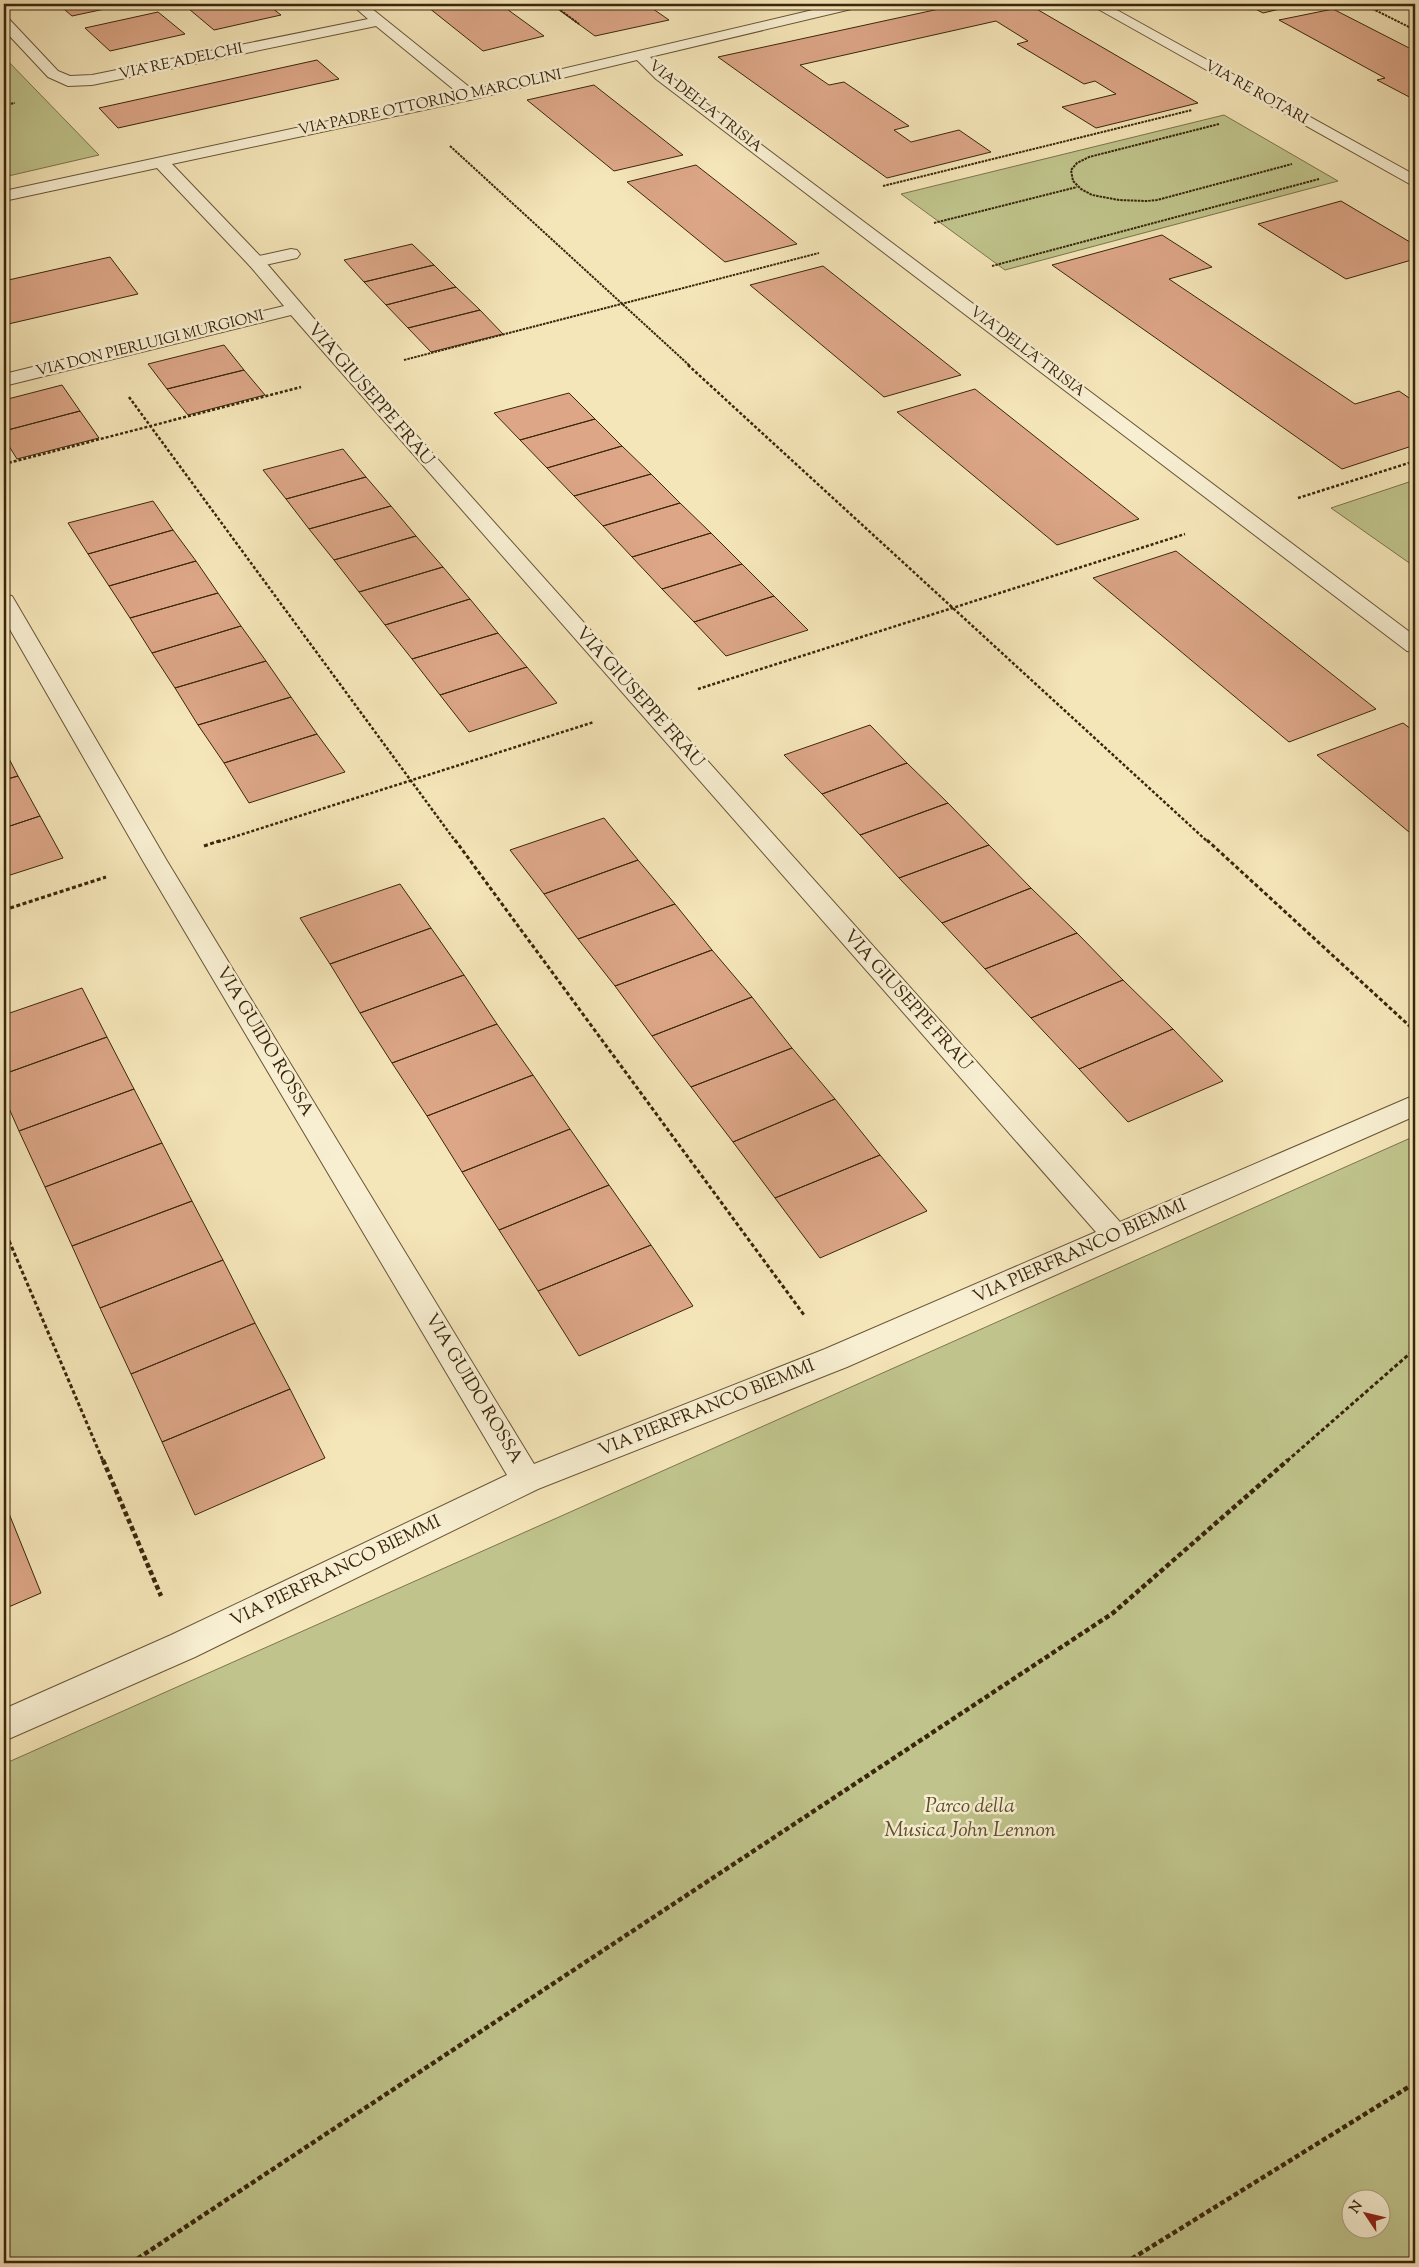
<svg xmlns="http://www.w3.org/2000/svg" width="1419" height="2267" viewBox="0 0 1419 2267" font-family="'Sorts Mill Goudy',serif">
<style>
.green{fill:#c0c48c;stroke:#7d754c;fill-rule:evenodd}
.building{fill:#dca687;stroke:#3a260c}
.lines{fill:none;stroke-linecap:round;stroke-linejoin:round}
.service-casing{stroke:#695637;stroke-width:2}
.minor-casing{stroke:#695637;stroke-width:2}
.path-far3{stroke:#3a260c;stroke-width:2;stroke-dasharray:2.5 1;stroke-linecap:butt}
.path-far2{stroke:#3a260c;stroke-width:2.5;stroke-dasharray:3 2;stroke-linecap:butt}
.path-far1{stroke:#3a260c;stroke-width:3;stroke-dasharray:4 2.5;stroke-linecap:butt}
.path{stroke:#3a260c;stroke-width:4.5;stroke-dasharray:5 3;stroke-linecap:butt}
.service{fill:#f8efd2;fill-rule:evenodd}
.minor{fill:#f8efd2;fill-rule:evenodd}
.labels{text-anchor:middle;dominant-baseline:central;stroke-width:5;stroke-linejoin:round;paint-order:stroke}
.far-street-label{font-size:15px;fill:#3a260c;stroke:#f8efd2}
.street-label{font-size:18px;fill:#3a260c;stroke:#f8efd2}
.near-park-label{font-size:21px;font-style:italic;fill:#5c4e2c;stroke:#f8efd2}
</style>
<rect width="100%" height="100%" fill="#f5e6b9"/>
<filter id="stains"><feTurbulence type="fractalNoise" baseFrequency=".004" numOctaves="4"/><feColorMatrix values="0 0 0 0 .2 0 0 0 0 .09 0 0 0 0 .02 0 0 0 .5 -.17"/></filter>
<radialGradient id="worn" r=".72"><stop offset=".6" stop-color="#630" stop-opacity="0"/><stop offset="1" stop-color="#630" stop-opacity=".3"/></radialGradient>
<path class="green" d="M4 57 99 155 4 177Z
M1224 115 1338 181 1005 270 901 194Z
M1415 480V567L1331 508Z
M1415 1136V2262L4 2263V1764ZM1352 2200H1382V2230H1352Z"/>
<path class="building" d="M58 4H128L72 16Z
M183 4H267L281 15 214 30Z
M424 4H500L544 36 483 51Z
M551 4H646L669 20 595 36Z
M962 4H1028L1198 103 1096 128 1062 107 1116 94 1095 81 1084 84 1017 44 1028 41 996 21 800 65 829 85 844 82 909 126 894 130 911 142 959 130 991 152 887 178 718 57Z
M1246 4H1301L1263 13Z
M1333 9 1415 51V100L1377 80 1385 78 1279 20Z
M158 12 185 34 110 51 85 28Z
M317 60 339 79 118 128 99 108Z
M594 85 683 155 614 171 527 100Z
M696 165 797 244 725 262 627 182Z
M1341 201 1415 245V259L1346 279 1258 224Z
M1162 235 1212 267 1169 279 1355 404 1399 391 1415 402V445L1342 469 1052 265Z
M412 244 434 265 364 282 344 260Z
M110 257 138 294 4 325V281Z
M434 265 456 287 386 305 364 282Z
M823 266 961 375 884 397 750 285Z
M456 287 480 310 408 328 386 305Z
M480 310 503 334 431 352 408 328Z
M224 345 244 370 167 389 148 364Z
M244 370 265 395 188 415 167 389Z
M62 385 80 411 4 431V400Z
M975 389 1139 519 1057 545 897 412Z
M569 393 595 419 520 440 494 413Z
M80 411 99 438 17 459 4 438V431Z
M595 419 622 446 547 468 520 440Z
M622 446 651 474 574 496 547 468Z
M343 449 366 477 286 499 263 470Z
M651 474 680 503 603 526 574 496Z
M366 477 391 506 309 529 286 499Z
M153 501 173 530 88 554 68 523Z
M680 503 711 533 632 557 603 526Z
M391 506 416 536 334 560 309 529Z
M173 530 196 561 109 586 88 554Z
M711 533 742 564 662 589 632 557Z
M416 536 443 567 359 592 334 560Z
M1176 551 1376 709 1289 742 1093 578Z
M196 561 218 593 130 618 109 586Z
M742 564 774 596 694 622 662 589Z
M443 567 470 599 385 625 359 592Z
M218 593 241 626 152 653 130 618Z
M774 596 808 630 726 656 694 622Z
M470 599 498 633 412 659 385 625Z
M241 626 266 661 175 688 152 653Z
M498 633 527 667 440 695 412 659Z
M266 661 291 697 198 725 175 688Z
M527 667 557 703 469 732 440 695Z
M291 697 317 734 224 763 198 725Z
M1403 723 1415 732V837L1317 755Z
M870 725 907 763 822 794 784 755Z
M317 734 345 772 249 803 224 763Z
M4 749 18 776 4 780Z
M907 763 948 803 860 835 822 794Z
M18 776 40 816 4 828V780Z
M948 803 989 845 899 878 860 835Z
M40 816 63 858 4 877V828Z
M604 818 638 860 544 894 510 850Z
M989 845 1031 888 942 923 899 878Z
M638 860 675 904 578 939 544 894Z
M400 884 431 928 330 964 300 918Z
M1031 888 1077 933 985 969 942 923Z
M675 904 712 950 615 986 578 939Z
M431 928 464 975 360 1013 330 964Z
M1077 933 1123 980 1031 1018 985 969Z
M712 950 752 997 652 1036 615 986Z
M464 975 497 1024 392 1063 360 1013Z
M1123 980 1173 1029 1079 1069 1031 1018Z
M82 988 107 1037 4 1074V1015Z
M752 997 792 1048 691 1087 652 1036Z
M497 1024 533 1075 427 1116 392 1063Z
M1173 1029 1223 1081 1128 1122 1079 1069Z
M107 1037 134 1089 19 1131 4 1097V1074Z
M792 1048 835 1099 733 1142 691 1087Z
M533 1075 570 1129 462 1172 427 1116Z
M134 1089 162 1143 45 1187 19 1131Z
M835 1099 880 1155 775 1198 733 1142Z
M570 1129 609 1185 499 1230 462 1172Z
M162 1143 192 1201 72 1246 45 1187Z
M880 1155 927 1211 820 1258 775 1198Z
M609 1185 651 1245 538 1291 499 1230Z
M192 1201 223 1260 100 1308 72 1246Z
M651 1245 693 1306 579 1356 538 1291Z
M223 1260 255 1323 131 1374 100 1308Z
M255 1323 290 1389 162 1442 131 1374Z
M290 1389 325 1458 195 1515 162 1442Z
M4 1499 10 1516 4 1518Z
M10 1516 41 1593 4 1609V1518Z"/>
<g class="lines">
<defs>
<path id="service" d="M291 249 297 250 300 254 297 258 256 267 250 266 247 262 250 258Z"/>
<path id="minor" d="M351 4H366L473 90 838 4H862L860 7 650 57 666 73 1415 636V652L1407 651 656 79 637 60 470 100 172 164 262 258 358 370 1120 1222 1415 1095V1116L847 1367 538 1489 195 1657 4 1741V1709L171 1635 507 1475 143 861 4 619V595L12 596 15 601 167 861 534 1464 825 1349 1096 1232 291 315 4 386V374L284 306 250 266 157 168 4 201V191L458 93 376 26 92 85 68 86 48 77 4 30V18L9 19 58 71 70 76 92 75 368 19Z
M1089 4H1106L1415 175V187Z"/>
</defs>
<use href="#service" class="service-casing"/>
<use href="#minor" class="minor-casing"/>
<path class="path-far3" d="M552 4 579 24
M1363 4 1415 30
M4 105 15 103
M1219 124 1089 157 1077 163 1071 170 1073 181 1081 189 1092 195 1119 200 1147 201 1157 200 1292 164
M450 146 690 366
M883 186 1192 110
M934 223 1077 187
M992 266 1319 179
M404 360 819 253"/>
<path class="path-far2" d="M688 365 1208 842
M129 397 456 842
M4 464 301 387
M1298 498 1415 461
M698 689 1185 534
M218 842 594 722"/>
<path class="path-far1" d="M455 840 804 1315
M1207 840 1415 1031
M204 846 222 840
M4 910 106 877
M4 1229 103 1461
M1287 1461 1415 1349"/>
<path class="path" d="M103 1460 161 1596
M131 2263 1113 1613 1288 1460
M1125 2263 1415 2083"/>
<use href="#service" class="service"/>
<use href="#minor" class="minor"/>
</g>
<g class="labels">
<g class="far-street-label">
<text transform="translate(181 62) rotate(-12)">VIA RE ADELCHI</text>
<text transform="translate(1256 93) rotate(29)">VIA RE ROTARI</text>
<text transform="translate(430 103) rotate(-12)">VIA PADRE OTTORINO MARCOLINI</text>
<text transform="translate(705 107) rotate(38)">VIA DELLA TRISIA</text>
<text transform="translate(150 344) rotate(-14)">VIA DON PIERLUIGI MURGIONI</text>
<text transform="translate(1027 352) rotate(37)">VIA DELLA TRISIA</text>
</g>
<g class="street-label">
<text transform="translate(370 395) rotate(49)">VIA GIUSEPPE FRAU</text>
<text transform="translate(639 698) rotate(48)">VIA GIUSEPPE FRAU</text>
<text transform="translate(907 1001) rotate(48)">VIA GIUSEPPE FRAU</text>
<text transform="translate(264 1042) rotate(59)">VIA GUIDO ROSSA</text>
<text transform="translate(1080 1252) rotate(-24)">VIA PIERFRANCO BIEMMI</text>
<text transform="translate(473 1389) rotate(59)">VIA GUIDO ROSSA</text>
<text transform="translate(707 1409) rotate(-22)">VIA PIERFRANCO BIEMMI</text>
<text transform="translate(336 1572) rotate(-26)">VIA PIERFRANCO BIEMMI</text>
</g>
<g class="near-park-label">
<text x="970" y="1807">Parco della<tspan x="970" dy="24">Musica John Lennon</tspan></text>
</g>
</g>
<rect width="1419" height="2267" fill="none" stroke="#f5e6b9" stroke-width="20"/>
<rect x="5" y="5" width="1409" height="2257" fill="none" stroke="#3a260c" stroke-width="2.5"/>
<rect x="10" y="10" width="1399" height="2247" fill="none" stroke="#3a260c"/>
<g transform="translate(1366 2214) rotate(305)"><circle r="24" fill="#f8efd2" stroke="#ac9f83"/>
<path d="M0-4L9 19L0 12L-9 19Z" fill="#8f2418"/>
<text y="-8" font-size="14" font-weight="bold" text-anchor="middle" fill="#3a260c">N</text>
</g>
<rect width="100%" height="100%" filter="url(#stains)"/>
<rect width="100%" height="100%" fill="url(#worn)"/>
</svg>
